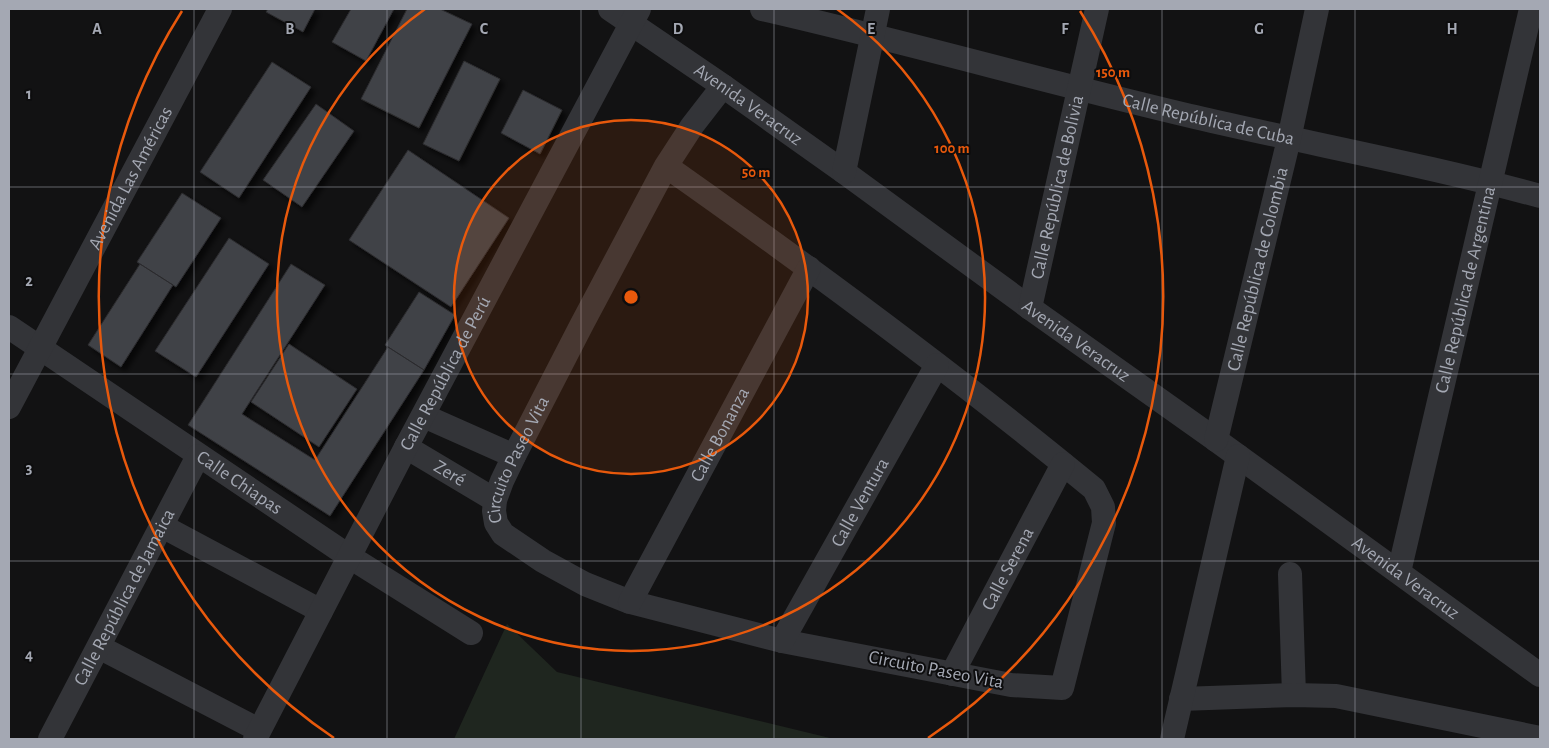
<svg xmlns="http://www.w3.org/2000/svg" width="1549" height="748" viewBox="0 0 1549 748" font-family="'Alegreya Sans',sans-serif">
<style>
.green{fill:#1f261f}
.building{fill:#414246;stroke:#2c2c2f;filter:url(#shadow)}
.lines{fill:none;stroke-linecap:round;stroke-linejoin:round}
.minor{stroke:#333438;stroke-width:24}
.grid{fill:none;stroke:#a4a8b3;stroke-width:1;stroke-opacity:0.55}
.ring{fill:none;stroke:#e8590c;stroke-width:2.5}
.labels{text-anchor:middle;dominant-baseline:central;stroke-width:4;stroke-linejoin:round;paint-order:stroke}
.street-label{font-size:19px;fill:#a4a8b3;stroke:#0d0d0e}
.grid-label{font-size:16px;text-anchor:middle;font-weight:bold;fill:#a4a8b3;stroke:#0d0d0e;stroke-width:4;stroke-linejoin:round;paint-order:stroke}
.centre{fill:#e8590c;stroke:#0d0d0e;stroke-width:2.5}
.ring-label{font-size:15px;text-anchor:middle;font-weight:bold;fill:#e8590c;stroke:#0d0d0e;stroke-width:4;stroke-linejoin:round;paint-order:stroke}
</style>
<defs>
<filter id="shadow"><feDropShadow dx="4.5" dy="4.5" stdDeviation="2.5" flood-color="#0009"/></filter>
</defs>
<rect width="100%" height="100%" fill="#121213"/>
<path class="green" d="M507 624 557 672 834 739H454Z"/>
<path class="building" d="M268 9H315L303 32 266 12Z
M351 9H394L366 61 332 42Z
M407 9H440L472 24 419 128 361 99Z
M464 61 500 79 459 161 423 144Z
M272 62 311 87 239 198 200 172Z
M523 90 562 110 540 154 501 133Z
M316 104 354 131 302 207 263 180Z
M408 150 509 218 451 307 349 240Z
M182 193 221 218 176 287 137 262Z
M229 238 269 264 196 377 155 351Z
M140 264 173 285 121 367 88 345Z
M291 264 325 285 242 414 315 460 388 347 424 370 330 516 188 425Z
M419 292 455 315 424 370 385 345Z
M289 344 357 389 319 447 251 402Z"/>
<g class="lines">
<g class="minor">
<path id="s1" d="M610 9 723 86 844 172 1030 308 1216 440 1540 675"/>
<path id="s2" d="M762 9C907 42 1050 83 1195 117 1310 144 1427 165 1540 196"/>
<path id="s3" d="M666 166C812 269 956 375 1094 489L1103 507 1104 523 1062 688 1011 685 782 641 630 602 585 584 543 561 503 534 496 523 494 511 495 500 502 481 514 456 582 324 666 166 692 126 723 86"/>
<path d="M844 172 878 9"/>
<path id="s4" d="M1030 308 1097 9"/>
<path id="s5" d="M9 327 350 557 471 633"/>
<path id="s6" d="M9 407 220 9"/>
<path d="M424 416 514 456"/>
<path id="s7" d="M1216 440 1289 139 1317 9"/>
<path id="s8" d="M406 447 495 500"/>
<path d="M162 526 321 611"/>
<path id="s9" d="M1399 572 1531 9"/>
<path d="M1290 574 1294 695"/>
<path id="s10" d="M630 602 809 268"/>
<path id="s11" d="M782 641 937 365"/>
<path d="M99 647 259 730"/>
<path id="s12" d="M952 674 1063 464"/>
<path d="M1181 699 1294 695 1336 696 1540 738"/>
<path id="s13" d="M50 739 198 456"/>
<path id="s14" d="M255 739 406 447 639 9"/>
<path d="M1172 739 1238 456"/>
</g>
</g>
<path class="grid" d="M194 9V739M387 9V739M581 9V739M774 9V739M968 9V739M1162 9V739M1355 9V739M9 187H1540M9 374H1540M9 561H1540"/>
<circle cx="631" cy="297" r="177" fill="#e8590c" fill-opacity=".12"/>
<g class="ring">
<circle cx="631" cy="297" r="177"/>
<path d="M837 9A354 354 0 1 1 425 9"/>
<path d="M334 738A532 532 0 0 1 182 11M1080 11A532 532 0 0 1 928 738"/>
</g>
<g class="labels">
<g class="street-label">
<text stroke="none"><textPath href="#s1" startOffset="168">Avenida Veracruz</textPath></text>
<text stroke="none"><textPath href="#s2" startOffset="460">Calle República de Cuba</textPath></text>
<text stroke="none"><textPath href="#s6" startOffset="259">Avenida Las Américas</textPath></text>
<text stroke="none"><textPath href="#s4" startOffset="124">Calle República de Bolivia</textPath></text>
<text stroke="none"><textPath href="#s7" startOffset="176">Calle República de Colombia</textPath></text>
<text stroke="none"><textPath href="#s9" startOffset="290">Calle República de Argentina</textPath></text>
<text stroke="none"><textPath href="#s1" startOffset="572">Avenida Veracruz</textPath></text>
<text stroke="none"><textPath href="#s14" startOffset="412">Calle República de Perú</textPath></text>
<text stroke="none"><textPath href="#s10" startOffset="190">Calle Bonanza</textPath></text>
<text stroke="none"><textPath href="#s3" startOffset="1410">Circuito Paseo Vita</textPath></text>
<text stroke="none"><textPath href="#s8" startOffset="51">Zeré</textPath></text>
<text stroke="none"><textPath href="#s5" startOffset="278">Calle Chiapas</textPath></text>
<text stroke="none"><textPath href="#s11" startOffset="159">Calle Ventura</textPath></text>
<text stroke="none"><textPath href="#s12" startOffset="119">Calle Serena</textPath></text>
<text stroke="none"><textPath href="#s1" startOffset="978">Avenida Veracruz</textPath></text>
<text stroke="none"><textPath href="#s13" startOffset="160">Calle República de Jamaica</textPath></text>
<text transform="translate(936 670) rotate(11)">Circuito Paseo Vita</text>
</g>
</g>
<g class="grid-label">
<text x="97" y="34">A</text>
<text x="290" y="34">B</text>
<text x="484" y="34">C</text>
<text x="678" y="34">D</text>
<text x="871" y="34">E</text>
<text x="1065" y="34">F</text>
<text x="1259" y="34">G</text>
<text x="1452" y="34">H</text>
<text x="29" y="99">1</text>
<text x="29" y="286">2</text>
<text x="29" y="473">3</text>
<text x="29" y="660">4</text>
</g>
<circle cx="631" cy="297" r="8" class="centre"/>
<g class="ring-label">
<text x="1113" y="77">150 m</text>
<text x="952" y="153">100 m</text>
<text x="756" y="177">50 m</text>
</g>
<rect width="1549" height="748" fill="none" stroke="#a4a8b3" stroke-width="20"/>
</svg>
